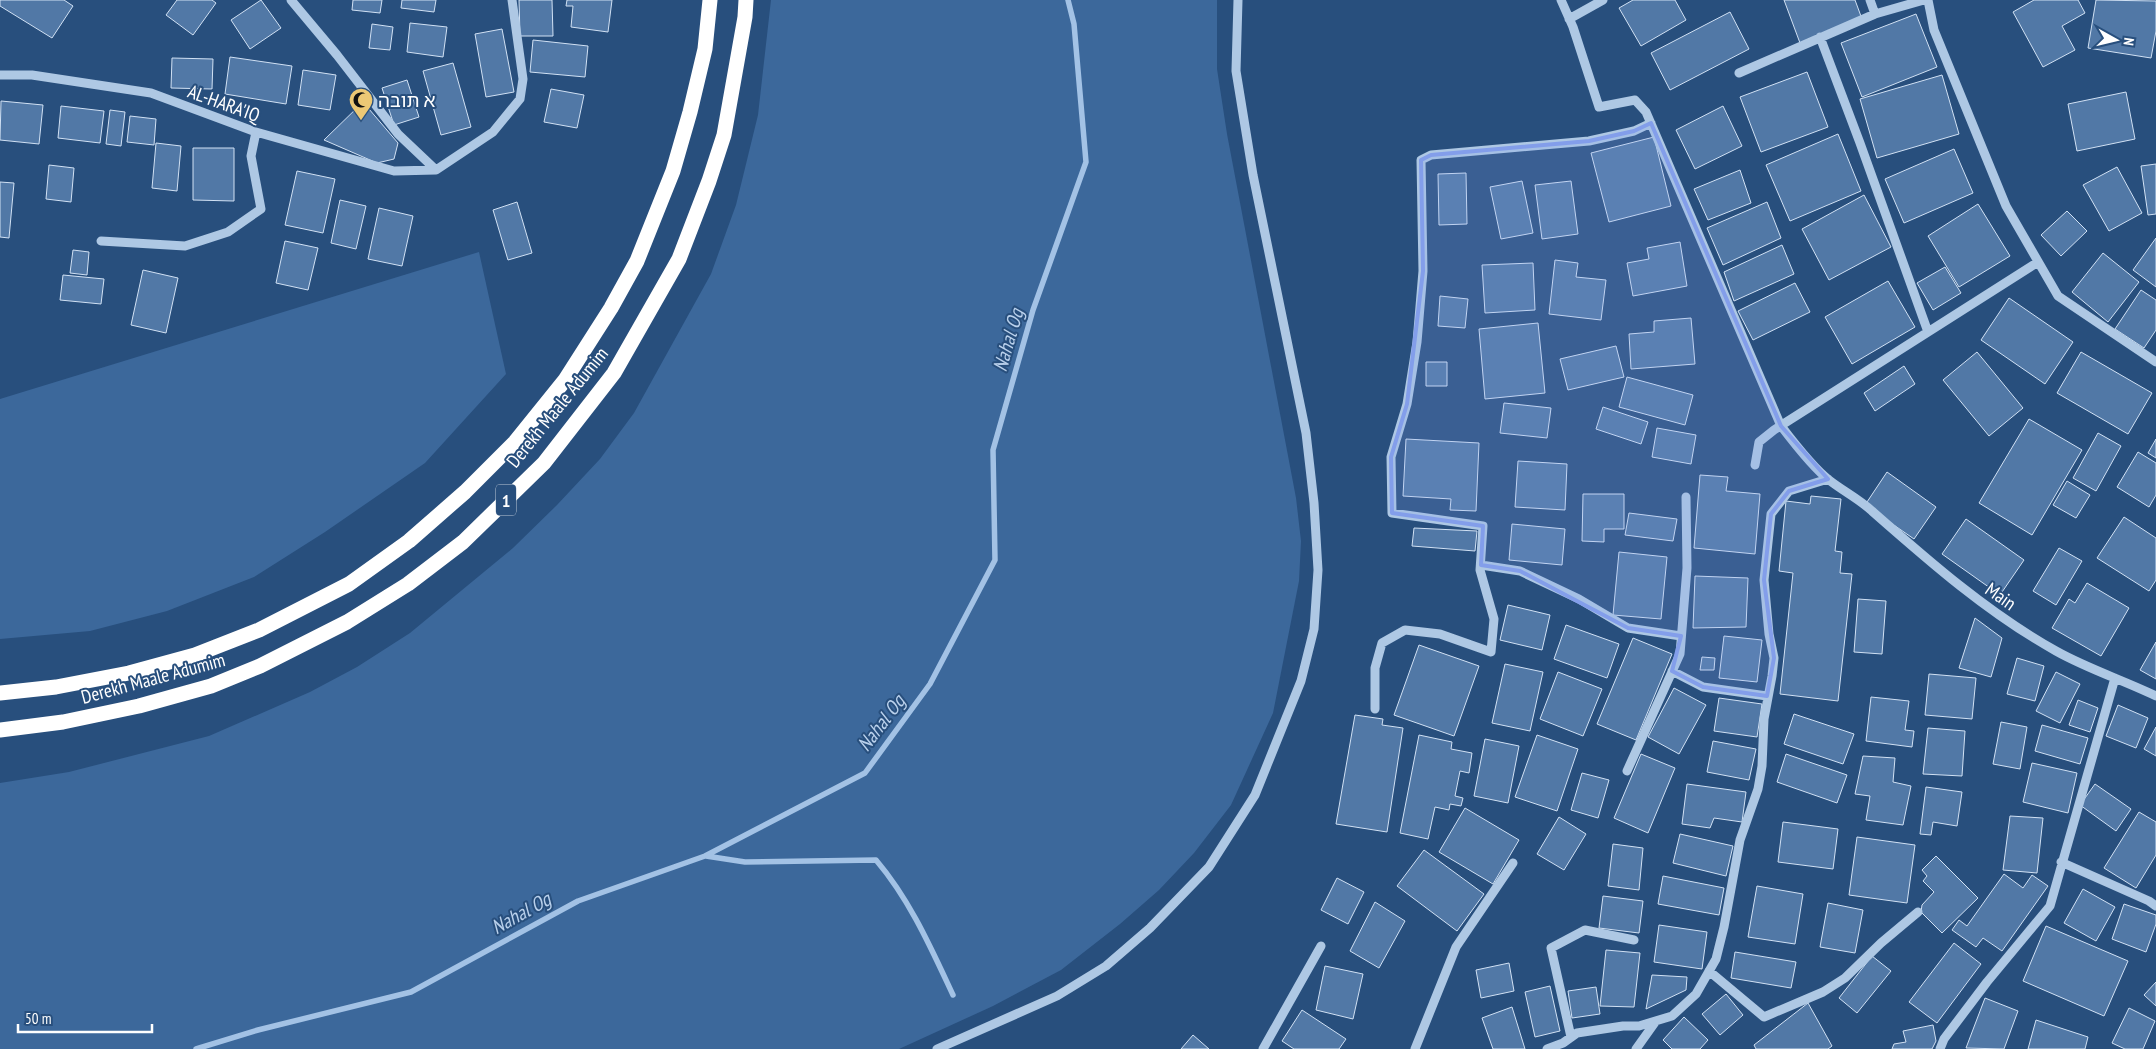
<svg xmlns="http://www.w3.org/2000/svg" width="2156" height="1049" viewBox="0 0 2156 1049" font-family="'PT Sans Narrow','Noto Sans Hebrew',sans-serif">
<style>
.green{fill:#3c689b}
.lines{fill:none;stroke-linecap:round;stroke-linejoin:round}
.stream{stroke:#a3c2e5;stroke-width:5.5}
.building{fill:#5178a6;stroke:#d1e1f4}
.minor{stroke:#aec8e4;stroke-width:9}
.highway{stroke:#fff;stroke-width:15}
.marked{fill:#839eea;fill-opacity:0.2;stroke:#839eea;stroke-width:4;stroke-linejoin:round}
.labels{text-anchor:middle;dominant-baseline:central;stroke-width:4;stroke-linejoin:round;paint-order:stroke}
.shield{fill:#284f7d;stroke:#becad8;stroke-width:1}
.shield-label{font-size:18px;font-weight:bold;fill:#fff}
.poi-label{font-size:19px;fill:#fff;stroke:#284f7d;text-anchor:start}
.street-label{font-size:19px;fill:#fff;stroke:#284f7d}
.water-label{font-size:20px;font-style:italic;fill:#bad1ec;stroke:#284f7d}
</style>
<rect width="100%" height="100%" fill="#284f7d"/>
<path class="green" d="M771 0H1217V69L1227 134 1296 498 1301 541 1299 581 1273 713 1231 805 1194 853 1159 890 1120 924 1061 970 993 1006 899 1049H0V783L69 772 209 736 310 692 357 667 410 633 513 548 557 505 600 459 634 413 711 274 736 205 758 115Z
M479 252 506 374 425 463 325 532 254 577 167 611 90 631 0 639V399Z"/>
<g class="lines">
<path class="stream" d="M706 856 745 862 876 860C910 900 931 948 953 995
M196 1049 258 1030 411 992 578 901 705 856 865 773 930 684 995 560 993 450 1033 310 1086 162 1074 24 1068 0"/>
</g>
<path class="building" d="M0 0H64L73 6 52 38 0 6Z
M177 0H212L216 3 193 35 166 15Z
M261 0 281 28 250 49 231 20Z
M353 0H382L380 13 352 10Z
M402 0H436L434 12 401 8Z
M519 0H552L553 36H520Z
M567 0H612L608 32 571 27 573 6H566Z
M1633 0H1675L1686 20 1641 46 1619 8Z
M1784 0H1855L1862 19 1800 43Z
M2034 0H2078L2085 13 2062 26 2075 50 2043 67 2013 12Z
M2096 0 2156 1V31L2151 58 2088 48Z
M1730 12 1749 49 1670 90 1651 53Z
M1916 14 1937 67 1862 97 1841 43Z
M410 23 447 27 443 57 407 52Z
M372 24 393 27 390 50 369 48Z
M502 29 514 92 486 97 475 34Z
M533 40 588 46 585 77 530 72Z
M230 57 292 66 286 104 225 94Z
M172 58 213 59 212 89 171 88Z
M453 63 471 127 441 135 423 71Z
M303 70 336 75 330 110 298 105Z
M1807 72 1828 127 1761 152 1740 97Z
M1942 75 1959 134 1877 158 1860 99Z
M407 80 419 117 394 125 382 88Z
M551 89 584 95 577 128 544 122Z
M2126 92 2135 139 2077 151 2068 104Z
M1 101 43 105 39 144 0 140Z
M363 102 398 143 394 159 377 163 324 140Z
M61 106 104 111 100 143 58 138Z
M1723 106 1742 146 1695 169 1676 130Z
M110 110 125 112 121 146 106 144Z
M130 116 156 119 154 145 127 142Z
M1838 134 1861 191 1790 221 1766 165Z
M1654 137 1671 206 1609 222 1591 153Z
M156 143 181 146 177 191 152 188Z
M193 148H234V201L193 200Z
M1954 149 1973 193 1904 223 1885 179Z
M2156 164V214L2148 215 2141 166Z
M49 165 74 168 71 202 46 199Z
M2117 167 2142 213 2109 231 2083 185Z
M1740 170 1751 203 1708 220 1694 189Z
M297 171 335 179 323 233 285 225Z
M1466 173 1467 224 1439 225 1438 174Z
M1522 181 1533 233 1501 239 1490 187Z
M1571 181 1578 234 1542 239 1535 185Z
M0 182 14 183 9 238 0 237Z
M1864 195 1891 247 1829 280 1802 229Z
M340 200 366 206 356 249 331 243Z
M517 202 532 253 508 260 493 210Z
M1767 202 1781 238 1723 265 1707 228Z
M1978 204 2010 256 1959 287 1928 236Z
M379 208 413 216 402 266 368 259Z
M2067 211 2087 231 2061 256 2041 235Z
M2156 238V287L2133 270Z
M285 241 318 248 308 290 276 283Z
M1680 242 1687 286 1633 296 1627 263 1649 259 1647 248Z
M1782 245 1794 274 1734 301 1724 272Z
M73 250 89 252 87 275 70 273Z
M2103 253 2139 282 2108 322 2072 292Z
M1555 260 1578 263 1576 277 1606 280 1601 320 1549 314Z
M1533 263 1535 310 1485 313 1482 265Z
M1945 267 1961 293 1933 310 1917 283Z
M143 270 178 278 166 333 131 325Z
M63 275 104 279 101 304 60 300Z
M1888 281 1915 327 1852 364 1825 317Z
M1795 283 1810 312 1753 340 1738 311Z
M2141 290 2156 300V330L2144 348 2115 329Z
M1440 296 1468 299 1465 328 1438 326Z
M2009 298 2073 342 2045 384 1981 340Z
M1691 318 1695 364 1631 369 1629 334 1654 332V321Z
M1538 323 1545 393 1485 399 1479 329Z
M1616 346 1624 377 1568 390 1560 359Z
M1977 352 2023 408 1989 436 1943 380Z
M2081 352 2152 393 2128 434 2057 393Z
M1426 362H1447V386H1426Z
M1904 366 1915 384 1875 411 1864 393Z
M1627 377 1693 395 1685 425 1619 407Z
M1504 403 1551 408 1547 438 1500 433Z
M1603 407 1648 422 1641 444 1596 429Z
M2029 419 2082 450 2032 535 1979 503Z
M1657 428 1696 435 1691 464 1652 457Z
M2098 433 2121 446 2096 491 2073 478Z
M1406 439 1479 443 1476 511 1450 510 1451 499 1403 496Z
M2156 439V458L2148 453Z
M2138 452 2156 463V495L2149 507 2117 487Z
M1518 461 1567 464 1565 510 1515 507Z
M1887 472 1936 507 1914 539 1865 505Z
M1700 475 1728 477 1726 491 1760 494 1755 554 1694 548Z
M2067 481 2090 495 2076 518 2053 505Z
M1583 494H1624V529H1604V542L1582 541Z
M1811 496 1841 499 1835 551 1842 552 1840 573 1852 574 1838 701 1780 694 1793 573 1779 571 1786 501 1810 504Z
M1629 513 1677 519 1673 541 1625 535Z
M2124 517 2156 538V580L2149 591 2097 558Z
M1966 519 2024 560 2000 595 1942 554Z
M1512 524 1565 529 1562 565 1509 560Z
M1414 528 1477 531 1475 551 1412 546Z
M2059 548 2082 561 2056 605 2033 591Z
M1619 552 1667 557 1661 619 1613 615Z
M1695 576 1748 578 1746 627 1693 628Z
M2087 583 2129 608 2101 656 2052 628 2069 599 2075 603Z
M1858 599 1886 601 1882 654 1854 652Z
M1508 605 1550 615 1542 650 1500 640Z
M1975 618 2002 638 1991 677 1959 668Z
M1566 625 1619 644 1607 678 1554 659Z
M1724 636 1762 640 1757 682 1719 678Z
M1633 638 1672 654 1636 740 1597 724Z
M2156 642V679L2140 670Z
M1419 645 1479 666 1454 736 1394 715Z
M1702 657 1715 658 1714 670H1700Z
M2017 658 2044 666 2035 701 2007 694Z
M1505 664 1543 672 1530 731 1492 723Z
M1558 672 1602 689 1583 736 1540 719Z
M2056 672 2080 684 2060 723 2036 711Z
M1929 674 1976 678 1972 719 1925 715Z
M1674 688 1706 705 1679 754 1648 737Z
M1871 697 1909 701 1905 730 1914 731 1912 747 1866 741Z
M1719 698 1762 704 1757 737 1714 731Z
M2078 700 2098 708 2090 732 2069 725Z
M2118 705 2148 718 2136 748 2106 736Z
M1794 714 1854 734 1843 764 1784 744Z
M1355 715 1383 719 1382 725 1403 728 1387 832 1336 824Z
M2001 722 2027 727 2020 769 1993 764Z
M2042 725 2088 738 2080 764 2035 751Z
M2156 727V756L2144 749Z
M1928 728 1965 731 1962 776 1923 774Z
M1419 735 1452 742 1451 749 1472 753 1469 773 1460 771 1455 796 1463 798 1461 806 1450 804 1449 810 1435 807 1428 839 1400 833Z
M1537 735 1578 749 1557 811 1515 797Z
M1485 739 1519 746 1508 803 1474 796Z
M1713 741 1756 749 1749 780 1707 772Z
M1641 754 1675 768 1648 833 1614 818Z
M1786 754 1847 775 1837 803 1777 782Z
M1863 756 1895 758 1893 782 1911 786 1903 825 1866 820 1870 796 1855 794Z
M2032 763 2077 773 2068 813 2023 802Z
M1582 773 1609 780 1598 818 1571 810Z
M1687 784 1746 792 1742 822 1714 818 1710 828 1682 824Z
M2095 784 2131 809 2116 831 2080 805Z
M1926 787 1962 792 1957 826 1933 822 1931 835 1920 834Z
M1465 808 1519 840 1493 884 1439 852Z
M2139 812 2156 822V855L2136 888 2104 868Z
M2010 816 2043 818 2037 873 2003 870Z
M1559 817 1586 834 1564 870 1537 854Z
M1783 822 1838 829 1833 869 1778 862Z
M1680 834 1733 846 1726 876 1673 863Z
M1857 837 1915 845 1907 903 1849 895Z
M1613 844 1643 848 1639 890 1608 886Z
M1424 850 1484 894 1457 931 1397 886Z
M1936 856 1978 898 1942 933 1921 912 1922 905 1934 892 1923 881 1927 876 1922 870Z
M2004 874 2023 888 2032 875 2048 886 2002 951 1983 938 1976 947 1952 930 1959 920 1967 926Z
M1663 876 1724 888 1719 915 1658 904Z
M1337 878 1364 892 1348 924 1321 910Z
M1757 886 1803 894 1795 944 1748 937Z
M2083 889 2115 907 2096 941 2064 923Z
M1603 896 1643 901 1639 933 1599 928Z
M1375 902 1405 921 1379 968 1350 951Z
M1828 903 1863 910 1855 953 1820 947Z
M2124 904 2156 915V924L2146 952 2112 939Z
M1659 925 1707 932 1702 969 1654 962Z
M2046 926 2128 961 2104 1016 2023 981Z
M1954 943 1981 964 1937 1023 1909 1002Z
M1606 950 1640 953 1634 1007 1600 1006Z
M1735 952 1796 962 1791 988 1731 978Z
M1872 956 1891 971 1857 1013 1839 998Z
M1509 963 1514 991 1481 998 1476 970Z
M1325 966 1363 974 1353 1019 1316 1010Z
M1652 975 1687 977 1686 990 1646 1009Z
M2156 982V1006L2144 995Z
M1550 986 1560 1031 1535 1037 1525 992Z
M1596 987 1600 1014 1572 1018 1568 991Z
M1726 994 1743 1015 1720 1035 1702 1014Z
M1985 998 2018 1011 2004 1049 1966 1048Z
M1808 1003 1832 1046 1828 1049H1756L1754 1045Z
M1512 1007 1525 1049H1493L1482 1018Z
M2129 1008 2155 1021 2143 1049H2125L2112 1043Z
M1302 1010 1346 1039 1339 1049H1294L1282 1041Z
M1684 1017 1708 1040 1700 1049H1672L1663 1040Z
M2036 1020 2088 1037 2085 1049H2028Z
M1933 1025 1936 1041 1932 1049H1892L1894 1044 1906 1042 1903 1031Z
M1193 1035 1209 1049H1181Z"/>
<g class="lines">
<path class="minor" d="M291 0 337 55 398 134 436 170
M1561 0 1573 27 1599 107 1635 100 1646 112 1781 426C1794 443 1813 468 1829 480 1843 491 1859 499 1872 511 1930 562 1988 613 2056 651 2088 669 2123 680 2156 696
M1870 0 1875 14
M1928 0 1934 30 2006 206 2058 296 2156 362
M1569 19 1603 0
M1820 37 1860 143 1928 332
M1739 73 1875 14 1924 0
M0 75H32L151 93 256 132 394 171 436 170
M436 170 493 132 520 99 523 79 512 0
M101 241 185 246 228 232 261 209 251 156 256 132
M1755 465 1759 442 1774 430 2038 262
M1481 565 1520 571 1579 599 1628 628 1681 636
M1672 671 1703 687 1767 696
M1375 709V668L1382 643 1405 630 1440 634 1491 652 1494 619 1480 570 1483 526 1392 513 1391 457 1407 404 1417 342 1423 271 1421 160 1431 155 1589 141 1634 131 1651 123
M1627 771 1680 654 1687 568 1686 497
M2061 862 2149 901 2156 906
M1709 971 1764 1017 1823 992 1845 978 1881 943 1918 912
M1571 1037 1551 948 1585 930 1634 940
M937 1049 1057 996 1106 966 1150 928 1209 867 1255 795 1301 681 1314 629 1318 570 1314 503 1306 433 1253 175 1236 71 1238 0
M1263 1049 1321 946
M1415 1049 1456 947 1513 863
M1547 1049 1563 1043 1577 1033 1623 1026H1639L1672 1016 1696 994 1716 959 1724 927 1740 840 1758 789 1762 766 1764 719 1772 676 1774 658 1769 634 1764 580 1771 514 1789 491 1828 479
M1636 1049 1656 1021
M1940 1049 1944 1039 1987 982 2050 906 2115 678"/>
<path class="highway" d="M0 693 56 687 129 673 195 655 259 630 349 584 409 541 465 492 515 442 565 380 611 308 637 261 673 171 690 112 705 49 710 0
M0 730 63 722 139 706 211 686 260 666 347 622 408 584 463 542 544 463 614 373 679 259 709 181 724 135 745 17 746 0"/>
</g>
<path class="marked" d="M1651 123 1781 426 1828 479 1789 491 1771 514 1764 580 1774 658 1767 696 1703 687 1672 671 1681 636 1628 628 1520 571 1481 565 1483 526 1392 513 1391 457 1407 404 1423 271 1421 160 1431 155 1589 141 1634 131Z"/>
<defs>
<symbol id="mosque-pin" viewBox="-11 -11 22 30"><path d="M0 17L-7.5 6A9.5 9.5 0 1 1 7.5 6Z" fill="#ecc875" stroke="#284f7d"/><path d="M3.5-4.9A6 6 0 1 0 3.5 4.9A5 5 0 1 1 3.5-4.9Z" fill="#111"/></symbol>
</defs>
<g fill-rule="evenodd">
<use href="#mosque-pin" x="347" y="86" width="28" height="38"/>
</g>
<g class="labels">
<rect class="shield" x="496" y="484.5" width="20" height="31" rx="4"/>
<g class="shield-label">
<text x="506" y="500">1</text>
</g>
<g class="poi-label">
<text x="378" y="100">א תובה</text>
</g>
<g class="street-label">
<text transform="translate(224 103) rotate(20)">AL-HARA'IQ</text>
<text transform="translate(557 407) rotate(-51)">Derekh Maale Adumim</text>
<text transform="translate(2001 596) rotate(35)">Main</text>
<text transform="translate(153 678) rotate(-15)">Derekh Maale Adumim</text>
</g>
<g class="water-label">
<text transform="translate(1008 340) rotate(-74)">Nahal Og</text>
<text transform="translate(881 723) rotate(-53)">Nahal Og</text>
<text transform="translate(521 913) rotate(-29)">Nahal Og</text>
</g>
</g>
<g transform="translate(2116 40) rotate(98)" stroke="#284f7d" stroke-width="4" paint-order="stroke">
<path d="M0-4L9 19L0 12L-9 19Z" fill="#ffffff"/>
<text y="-8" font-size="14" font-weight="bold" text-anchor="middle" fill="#ffffff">N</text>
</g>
<path d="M18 1024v8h134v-8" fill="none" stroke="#ffffff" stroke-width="2.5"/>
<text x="25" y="1024" font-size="15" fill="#ffffff" stroke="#284f7d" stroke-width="4" paint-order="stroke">50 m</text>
</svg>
